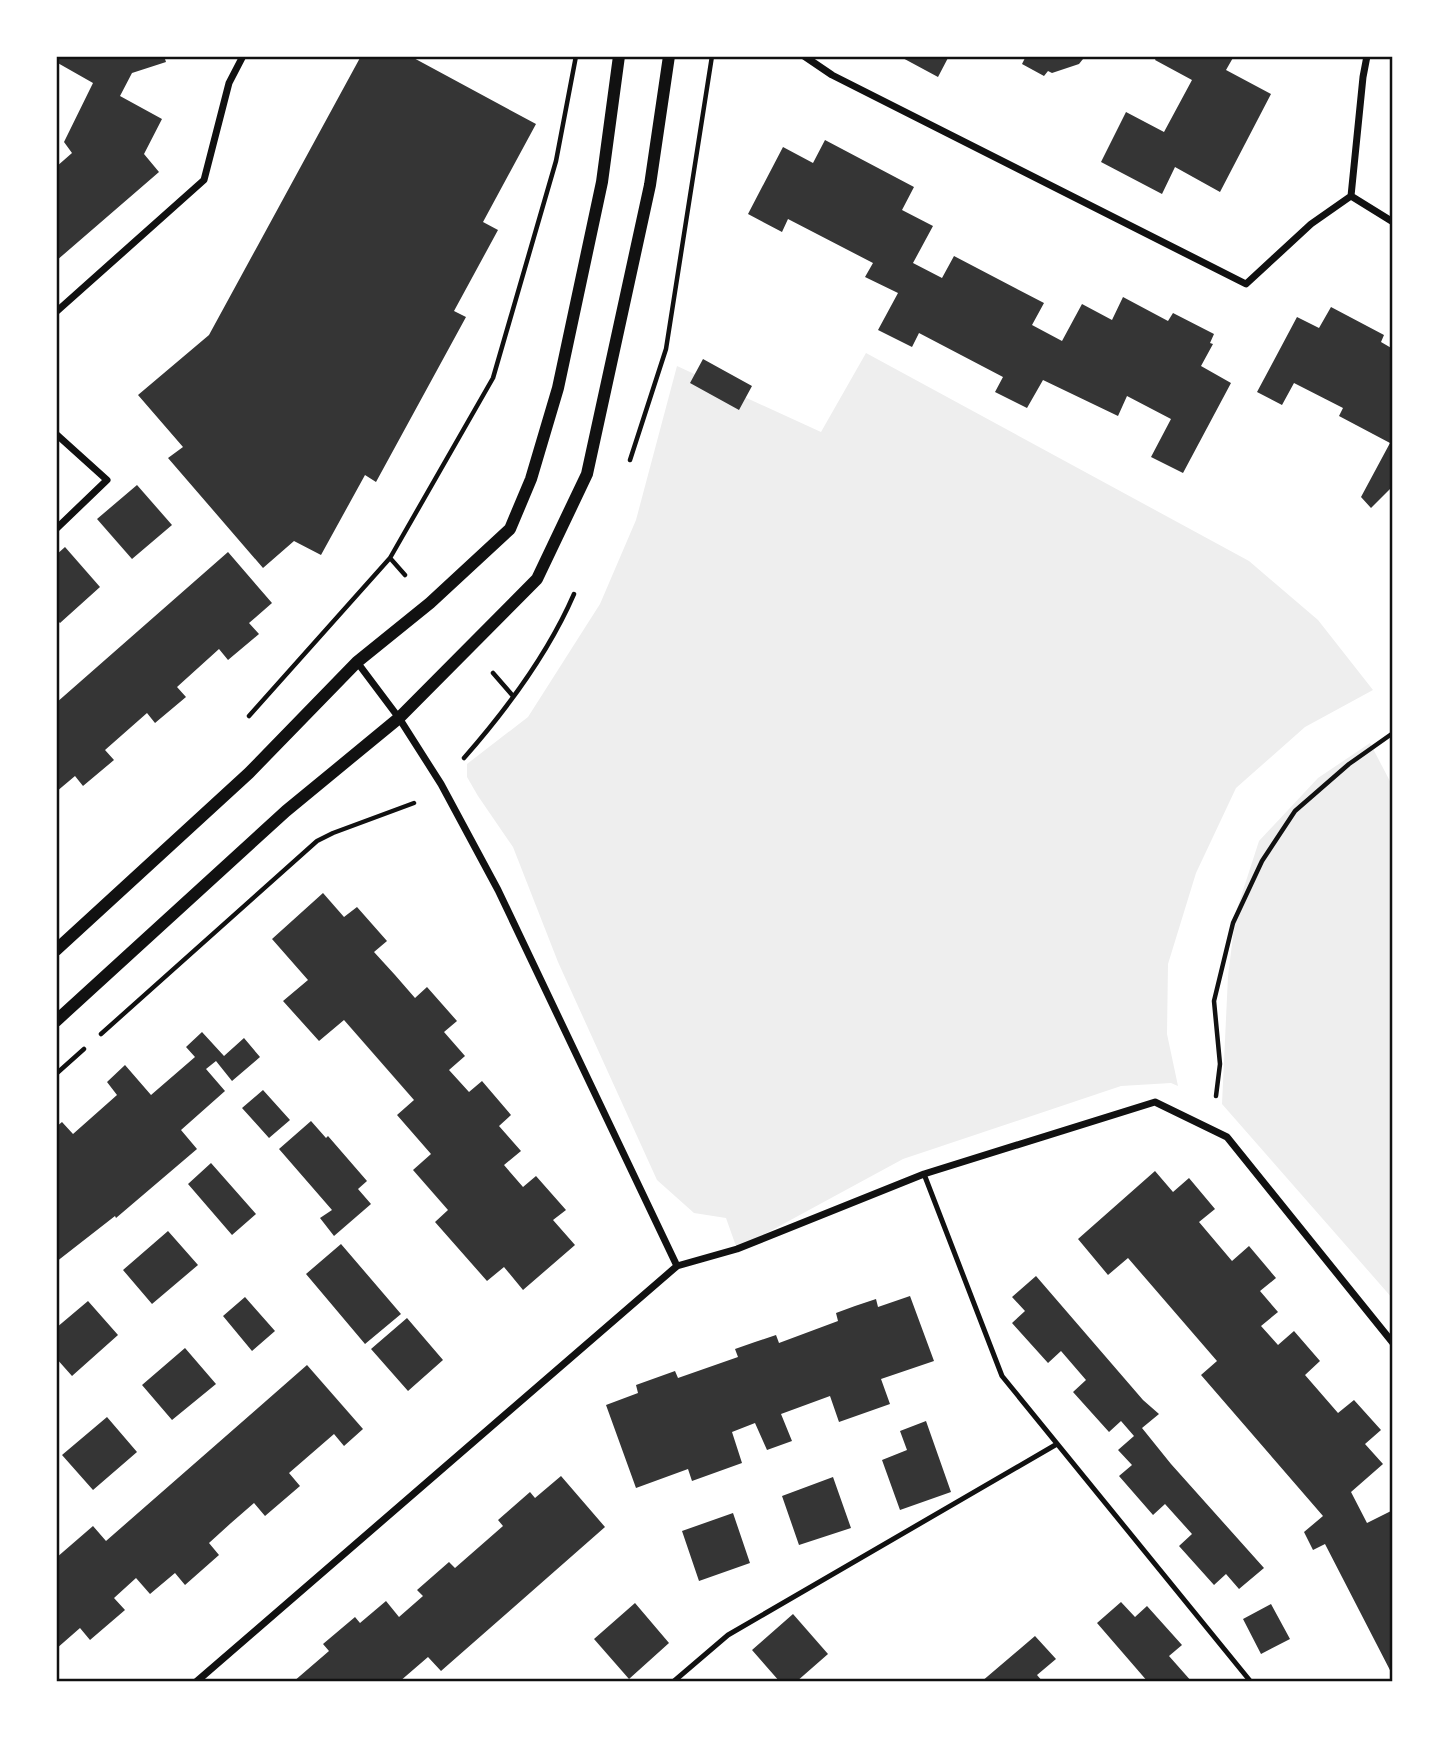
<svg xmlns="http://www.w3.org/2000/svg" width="1449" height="1738" viewBox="0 0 1449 1738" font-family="Poppins,sans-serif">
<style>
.green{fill:#eee}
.building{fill:#353535}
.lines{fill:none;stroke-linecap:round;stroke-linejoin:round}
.path{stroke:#111;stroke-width:4.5}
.service{stroke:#111;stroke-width:5}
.minor{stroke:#111;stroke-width:7}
.tertiary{stroke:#111;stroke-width:12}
.neatline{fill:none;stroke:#111;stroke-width:2.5}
</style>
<rect width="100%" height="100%" fill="#fff"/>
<path class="green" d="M866 353 1249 561 1318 620 1373 690 1305 727 1236 788 1196 873 1168 964 1167 1034 1178 1086 1171 1083 1121 1086 903 1159 737 1249 726 1218 694 1213 657 1180 558 962 513 847 478 796 467 777V764L528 717 600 604 636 520 677 366 821 432Z
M1370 743 1393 787V1299L1222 1104 1228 976 1236 912 1259 841 1318 778Z"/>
<path class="building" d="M56 56H164L166 62 132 73 120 96 162 119 144 154 159 172 56 261V167L72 153 64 142 93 83 56 62Z
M361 56H410L536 124 483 222 498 230 454 311 466 317 376 482 365 475 321 555 294 541 263 568 168 458 183 447 138 395 209 335Z
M899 56H949L938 77Z
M1026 56H1077L1083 59 1079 64 1052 73 1048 71 1044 76 1022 64Z
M1157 56H1234L1226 70 1271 94 1220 192 1175 167 1162 194 1101 162 1126 112 1164 132 1192 80 1155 60Z
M825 140 914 187 902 210 933 226 913 263 942 278 954 256 1044 303 1032 325 1062 341 1082 304 1112 320 1123 297 1168 321 1173 313 1214 334 1210 343 1213 344 1201 366 1231 383 1183 473 1151 457 1171 419 1127 396 1118 416 1043 380 1027 408 995 392 1003 377 919 333 912 347 878 330 898 293 865 277 873 263 788 219 782 232 748 214 783 147 813 163Z
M1331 307 1384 335 1381 342 1393 349V486L1371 508 1361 497 1390 443 1339 416 1343 408 1294 383 1282 405 1257 392 1297 317 1319 328Z
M703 359 752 386 739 410 690 383Z
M137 485 172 525 132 559 97 519Z
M65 547 100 587 60 623 56 619V555Z
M228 552 272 603 249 623 259 634 228 660 219 649 177 687 186 697 155 723 147 713 105 750 114 760 83 786 75 776 56 792V703Z
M323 893 344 917 357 907 387 941 374 952 395 975 415 998 427 987 457 1021 444 1032 465 1056 449 1070 469 1092 482 1081 511 1115 499 1126 521 1151 504 1165 523 1187 536 1176 566 1210 553 1220 575 1245 523 1290 504 1267 487 1281 435 1222 448 1210 413 1170 431 1154 397 1115 414 1100 344 1020 319 1041 283 1001 308 980 272 939Z
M202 1032 224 1056 244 1038 260 1057 232 1081 216 1061 206 1069 225 1091 181 1130 197 1149 116 1218 115 1216 56 1262V1127L62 1122 73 1134 117 1095 107 1082 125 1065 151 1095 195 1057 186 1047Z
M263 1090 290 1120 269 1138 242 1108Z
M311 1121 326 1138 328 1136 367 1181 358 1189 371 1204 334 1236 320 1218 332 1210 279 1149Z
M211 1163 256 1214 232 1235 188 1184Z
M1155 1171 1173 1192 1189 1178 1215 1209 1199 1222 1232 1261 1249 1246 1276 1278 1260 1291 1278 1312 1261 1326 1278 1345 1294 1331 1320 1361 1305 1375 1338 1413 1354 1400 1381 1430 1365 1444 1383 1464 1351 1492 1367 1523 1393 1510V1676L1325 1544 1313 1550 1304 1532 1323 1516 1201 1375 1217 1361 1128 1258 1108 1275 1078 1239Z
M168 1231 198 1265 152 1304 123 1270Z
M341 1244 401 1314 365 1344 306 1274Z
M1036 1276 1143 1400 1159 1414 1142 1428 1171 1464 1264 1568 1239 1589 1226 1574 1214 1585 1179 1546 1192 1534 1165 1504 1153 1515 1119 1476 1132 1465 1118 1450 1134 1436 1121 1421 1109 1432 1073 1392 1086 1380 1061 1351 1048 1363 1012 1323 1025 1311 1012 1297Z
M910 1296 934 1361 881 1379 890 1404 839 1422 830 1396 781 1414 792 1441 767 1450 755 1423 732 1432 742 1463 692 1481 688 1469 636 1488 606 1405 638 1393 636 1385 675 1371 678 1378 738 1357 735 1349 755 1342 776 1335 779 1343 838 1321 836 1313 855 1306 876 1299 878 1307Z
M245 1297 275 1331 252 1351 223 1316Z
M88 1301 118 1335 72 1376 56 1358V1328Z
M407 1318 443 1360 408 1391 371 1349Z
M185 1348 216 1384 172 1420 142 1385Z
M307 1365 363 1429 344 1446 334 1434 289 1473 300 1486 265 1516 254 1503 231 1523 209 1543 219 1555 185 1585 175 1573 150 1594 136 1578 114 1598 125 1610 90 1640 80 1628 56 1649V1558L93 1526 106 1541Z
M107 1417 137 1452 93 1490 62 1455Z
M926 1421 951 1492 900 1510 882 1460 907 1450 900 1431Z
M561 1476 605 1527 441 1671 428 1657 399 1682H293L329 1651 323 1644 355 1617 360 1623 386 1601 399 1617 423 1596 417 1590 449 1562 455 1568 503 1526 498 1520 530 1492 535 1498Z
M833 1477 851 1528 799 1545 782 1496Z
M733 1513 750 1563 699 1581 682 1531Z
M1121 1602 1135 1617 1147 1606 1182 1645 1169 1656 1192 1682H1148L1097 1623Z
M635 1603 669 1643 629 1679 594 1639Z
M1271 1604 1290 1639 1261 1654 1243 1619Z
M793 1614 828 1654 796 1682H780L752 1650Z
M1035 1636 1056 1659 1037 1675 1043 1682H981Z"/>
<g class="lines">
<path class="path" d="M630 460 666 349 712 56
M390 558 405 575
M493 673 513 696
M249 716 390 558 493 378 556 161 576 56
M464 758C507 709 548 654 574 594
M101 1034 317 841 333 833 414 803
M56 1074 84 1049
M1216 1096 1220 1064 1214 1001 1233 923 1262 861 1295 811 1349 764 1393 733"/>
<path class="service" d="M924 1174 1002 1376 1251 1682
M673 1682 728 1635 1057 1444"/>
<path class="minor" d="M804 56 832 75 1246 284 1311 224 1351 196
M1367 56 1363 77 1351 196 1393 222
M56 312 204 180 229 83 243 56
M56 434 107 480 56 529
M357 662 399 718 441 784 498 890 677 1266
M196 1682 677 1266 737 1249 924 1174 1155 1102 1227 1137 1393 1343"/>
<path class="tertiary" d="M56 950 249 773 357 662 430 603 510 529 531 479 558 388 602 182 619 56
M56 1021 286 811 399 718 537 579 587 474 650 185 669 56"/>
</g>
<rect width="1449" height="1738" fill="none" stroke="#ffffff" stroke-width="116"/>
<rect x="58" y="58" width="1333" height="1622" class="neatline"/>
</svg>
